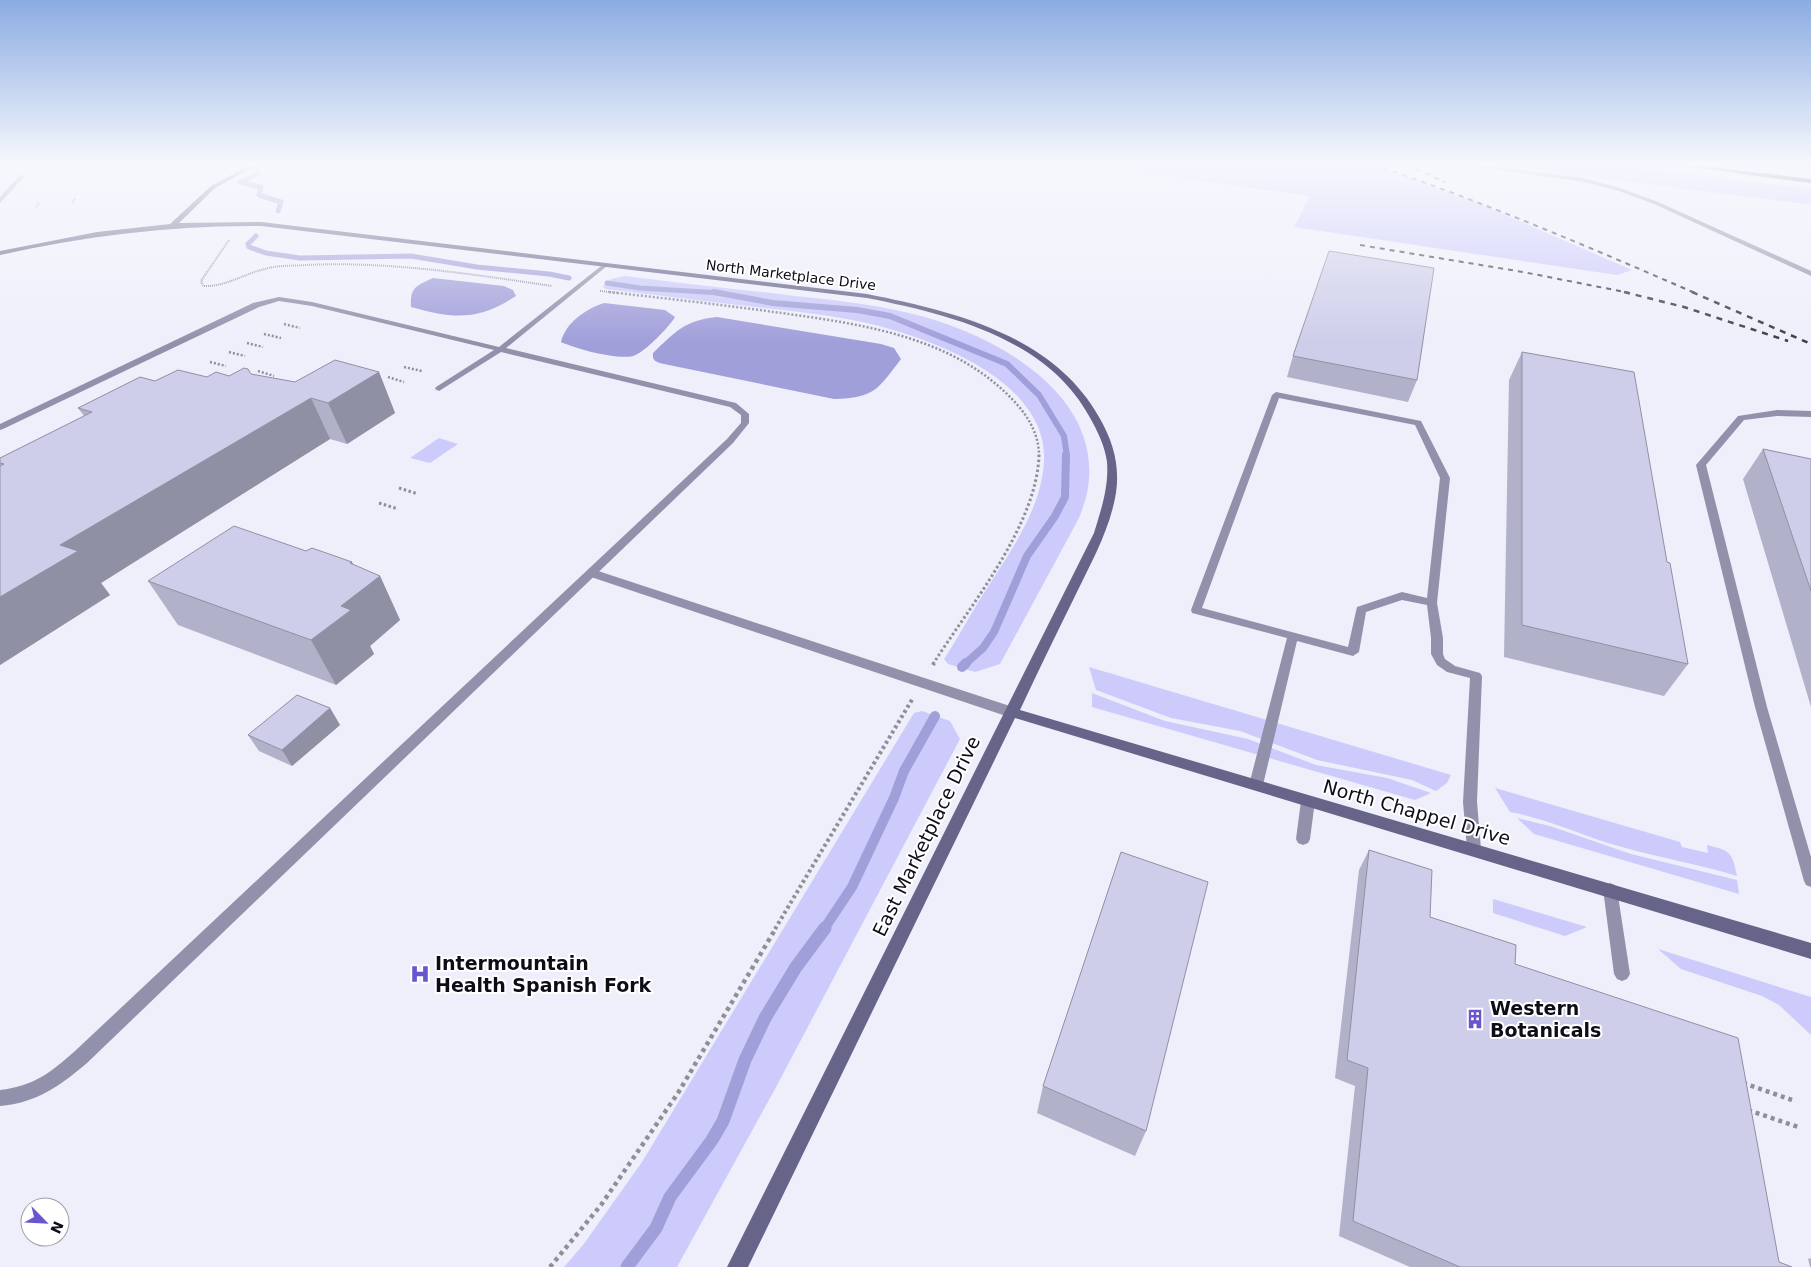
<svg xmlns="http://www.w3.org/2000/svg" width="1811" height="1267" viewBox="0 0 1811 1267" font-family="'DejaVu Sans',sans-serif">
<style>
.green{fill:#cccbfb}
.water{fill:#a19fd9}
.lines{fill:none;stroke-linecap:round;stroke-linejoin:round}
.stream-far4{stroke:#a19fd9;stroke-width:5}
.stream-far3{stroke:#a19fd9;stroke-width:6}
.stream-far2{stroke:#a19fd9;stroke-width:8}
.stream-far1{stroke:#a19fd9;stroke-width:10}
.stream{stroke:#a19fd9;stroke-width:13}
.path-far4{stroke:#8f8f9a;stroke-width:2;stroke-dasharray:1 1;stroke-linecap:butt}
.path-far3{stroke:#8f8f9a;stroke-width:2.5;stroke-dasharray:2 2;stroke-linecap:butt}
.path-far2{stroke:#8f8f9a;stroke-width:3;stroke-dasharray:2.5 2.5;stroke-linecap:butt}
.path-far1{stroke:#8f8f9a;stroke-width:4;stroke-dasharray:3 3;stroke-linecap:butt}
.path{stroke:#8f8f9a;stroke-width:4.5;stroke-dasharray:4 4;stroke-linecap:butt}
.lane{fill:#9291ab;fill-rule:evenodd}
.street{fill:#9291ab;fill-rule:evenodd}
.secondary{fill:#666488;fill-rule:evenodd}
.highway{fill:#2f2959;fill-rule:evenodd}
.rail-far1{stroke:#3b3b45;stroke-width:2;stroke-dasharray:5 5;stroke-linecap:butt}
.rail{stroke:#3b3b45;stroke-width:2.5;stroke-dasharray:6 6;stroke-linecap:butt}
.wall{fill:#b1b1c9}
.shaded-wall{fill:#9090a4}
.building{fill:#ceceea;stroke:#9090a4}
.labels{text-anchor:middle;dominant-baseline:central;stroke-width:4;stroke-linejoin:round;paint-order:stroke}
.far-street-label{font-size:14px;fill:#0e0d17;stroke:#fff}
.near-street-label{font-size:19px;fill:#0e0d17;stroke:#fff}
.near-poi-label{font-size:19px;font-weight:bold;fill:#0e0d17;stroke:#fff;text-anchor:start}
</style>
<rect width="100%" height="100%" fill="#eeeffa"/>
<path class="green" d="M1083 165H1371L1483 205 1632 270 1617 275 1294 227 1310 196Z
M1498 165H1613L1811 189V205Z
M625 276C673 282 722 288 771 293 818 299 866 302 913 314 992 333 1107 394 1087 493 1085 502 1082 510 1079 518L1000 664 975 672 948 664 944 659C957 640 967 620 979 601 1005 559 1041 513 1044 462 1049 382 934 339 871 324 825 313 776 310 729 304 688 299 647 294 605 289L603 286 611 279Z
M439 438 458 444 430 463 410 458Z
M1089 667 1451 775 1447 783 1436 791 1412 780 1317 760 1240 731 1171 718 1096 690Z
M1092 693 1165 721 1248 739 1316 765 1387 778 1431 793 1415 800 1092 707Z
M922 711 950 721 960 739 775 1089 677 1267H564L583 1245 642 1162 914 713Z
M1495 788 1680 842 1682 847 1708 853 1707 845C1731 851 1732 852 1737 876 1699 864 1660 858 1622 847 1584 837 1550 819 1510 812Z
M1517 818 1550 826 1631 854 1737 880 1739 894 1534 834Z
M1493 899 1587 927 1565 936 1493 913Z
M1658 949 1811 997V1035L1779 1005 1762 996 1681 969Z"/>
<path class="water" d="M433 278 504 286 513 290 516 296C478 321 453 319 411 307 410 287 416 286 433 278Z
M604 303 665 310 675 317C670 326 643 354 633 356 617 360 576 349 561 342 566 322 586 309 604 303Z
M717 317 881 344 894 348 901 359C878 389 875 398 834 399L664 364C656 362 652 361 653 353 675 332 685 320 717 317Z"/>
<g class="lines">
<path class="stream-far4" d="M257 170 259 173 240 182 261 187 259 195 281 202 278 211
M256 236 248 244 249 247 266 253 300 258 411 256 477 267 549 274 569 278
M607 283 640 288 721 293"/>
<path class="stream-far3" d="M714 292 773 303 857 310 890 316 1007 364 1039 395 1064 436 1067 456"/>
<path class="stream-far2" d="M965 664 983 648 994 632 1027 556 1055 516 1065 497 1066 455"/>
<path class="stream-far1" d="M962 667 966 663
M824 929 852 887 894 798 904 771 935 716"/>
<path class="stream" d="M627 1267 656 1228 670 1197 712 1140 723 1121 745 1060 765 1018 796 967 825 928"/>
<path class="path-far4" d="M72 203 75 199
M36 207 39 203
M229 240 201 281 203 286C226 287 243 274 265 269 278 265 292 266 306 265 388 261 471 274 552 286
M600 291 620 293"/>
<path class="path-far3" d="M609 292C662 298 715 304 767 311 852 323 947 333 1010 397 1026 413 1039 432 1039 456
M284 324 300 328
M264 334 281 338
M247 343 263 347
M229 352 245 356
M210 362 226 366
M404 367 422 371
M258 371 274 376
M388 377 404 382"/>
<path class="path-far2" d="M399 488 418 494
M379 503 398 509
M933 664C970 606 1037 525 1039 455"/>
<path class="path-far1" d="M933 665 934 663
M775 929 913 698"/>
<path class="path" d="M1743 1083 1792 1100
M1748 1110 1798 1127
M550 1267 601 1205 678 1093 776 928"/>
<path class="lane" d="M20 175 25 176 0 203V197Z
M605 263 607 264V266L506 348 736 403 749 414V423L733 443 87 1063C60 1086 36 1103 0 1106V1090C34 1086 50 1073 75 1051L727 439 741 423V415L730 407 501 352 439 391 435 389 436 387 494 350 312 306 279 301 259 307 3 429 0 430V424L253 303 279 297 312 302 499 347Z
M1276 392 1421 421 1450 478 1437 603 1443 638V654L1445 659 1455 666 1480 673 1482 676 1477 802 1481 849 1479 853 1474 855 1469 853 1467 849 1463 802 1470 678 1447 672 1437 665 1431 654V638L1427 605 1402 600 1366 612 1359 652 1353 656 1297 641 1263 785 1261 789 1256 790 1251 789 1249 785 1287 638 1192 613 1191 610 1272 395ZM1279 398 1415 425 1440 478 1427 598 1402 592 1357 607 1348 647 1202 608Z
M1777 410 1811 411V417L1777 416 1744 420 1706 465 1767 707 1811 857V887L1806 885 1804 881 1755 707 1696 465 1738 416Z
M1308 796 1313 797 1315 801 1310 839 1308 843 1303 845 1298 843 1296 839 1301 801 1303 797Z
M1610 883 1615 885 1617 889 1630 974 1627 979 1622 981 1617 979 1614 974 1603 889 1605 885Z"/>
<path class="street" d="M1464 165H1479L1584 178 1620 188 1658 202 1811 271V276L1654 204 1616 190 1584 182Z
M592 569 1016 708 1018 712 1016 716H1006L588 576 586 573Z"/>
<path class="secondary" d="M250 165H257L215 188 179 223 261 222 867 294C953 311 1053 335 1099 417 1113 441 1120 465 1116 493 1110 529 1092 561 1076 594 1057 633 1038 671 1020 710L1811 943V959L1015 718 748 1267H727L1094 533C1101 510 1109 487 1107 462 1105 446 1097 430 1089 416 1046 338 948 314 867 298L261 226C172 225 86 236 0 255V251L97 232 170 224 211 186Z"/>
<path class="highway" d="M1675 165H1695L1811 179V183Z
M1795 165H1811V168Z"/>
<path class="rail-far1" d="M1374 165C1484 202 1589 247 1695 293
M1407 165 1445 182
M1360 245 1523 272 1630 293"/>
<path class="rail" d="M1624 292 1684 307 1788 341
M1692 292 1811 344"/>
</g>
<path class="wall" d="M1522 352 1667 562 1688 664 1664 696 1504 657 1509 380Z
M1293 356 1417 380 1408 402 1287 377Z
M379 372 395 413 347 444 330 439 101 583 110 595 0 665V458L84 416 78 408 155 381 251 374 295 382Z
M1763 449 1811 459V707L1743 479Z
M306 551 353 565 380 576 400 620 370 646 374 654 336 685 178 625 148 581Z
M330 708 340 725 292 766 259 751 248 735Z
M1369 850 1430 917 1515 964 1779 1262 1792 1267H1410L1339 1236 1355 1086 1335 1078 1359 870Z
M1043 1086 1146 1131 1135 1156 1037 1113Z
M1811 1258V1267H1810L1808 1259Z"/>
<path class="shaded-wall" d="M379 372 395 413 347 444 328 403Z
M311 398 330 439 101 583 110 595 0 665V597L60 545Z
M352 562 364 588 380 576 400 620 370 646 374 654 336 685 311 640 341 606 350 563Z
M330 708 340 725 292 766 282 750Z"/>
<path class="building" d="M1329 251 1434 268 1417 380 1293 356Z
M1522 352 1634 372 1667 562 1670 563 1688 664 1522 625Z
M335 360 379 372 328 403 311 398 60 545 78 551 0 597V466L4 464 0 463V458L92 412 78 408 140 377 155 381 178 370 207 377 216 372 229 376 244 368 248 369 251 374 295 382Z
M1763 449 1811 459V591Z
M234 526 306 551 312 548 352 562 350 563 380 576 341 606 351 610 311 640 148 581Z
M297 695 330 708 282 750 248 735Z
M1369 850 1432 870 1430 917 1516 945 1515 964 1738 1038 1779 1262 1792 1267H1460L1353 1221 1368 1068 1347 1060Z
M1121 852 1208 882 1146 1131 1043 1086Z"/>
<linearGradient id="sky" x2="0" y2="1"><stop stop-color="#8bace2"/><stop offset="0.48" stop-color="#f7f8fd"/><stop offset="1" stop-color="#f7f8fd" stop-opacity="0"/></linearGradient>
<rect width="1811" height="342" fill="url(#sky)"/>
<defs>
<symbol id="hospital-bare" viewBox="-9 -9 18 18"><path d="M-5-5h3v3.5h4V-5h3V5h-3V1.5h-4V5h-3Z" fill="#6956cf" stroke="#fff" stroke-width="2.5" paint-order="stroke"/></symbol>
<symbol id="building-bare" viewBox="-9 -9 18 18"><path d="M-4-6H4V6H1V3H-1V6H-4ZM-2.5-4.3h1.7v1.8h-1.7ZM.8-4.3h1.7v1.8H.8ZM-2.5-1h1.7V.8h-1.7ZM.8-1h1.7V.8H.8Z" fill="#6956cf" stroke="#fff" stroke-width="2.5" paint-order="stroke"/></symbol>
</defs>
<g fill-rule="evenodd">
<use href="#hospital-bare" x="406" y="960" width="28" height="28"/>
<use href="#building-bare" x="1461" y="1005" width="28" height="28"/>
</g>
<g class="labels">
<g class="far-street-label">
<text transform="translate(791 275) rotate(7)">North Marketplace Drive</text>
</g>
<g class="near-street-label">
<text transform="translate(1417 812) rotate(16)">North Chappel Drive</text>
<text transform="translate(926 836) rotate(-64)">East Marketplace Drive</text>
</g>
<g class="near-poi-label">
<text x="435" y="963">Intermountain<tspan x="435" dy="22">Health Spanish Fork</tspan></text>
<text x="1490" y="1008">Western<tspan x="1490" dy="22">Botanicals</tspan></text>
</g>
</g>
<g transform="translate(45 1222) rotate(114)"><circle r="24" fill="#ffffff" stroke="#9f9ea2"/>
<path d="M0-4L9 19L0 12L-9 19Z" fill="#6956cf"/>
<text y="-8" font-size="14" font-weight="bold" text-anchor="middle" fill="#0e0d17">N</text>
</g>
</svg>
